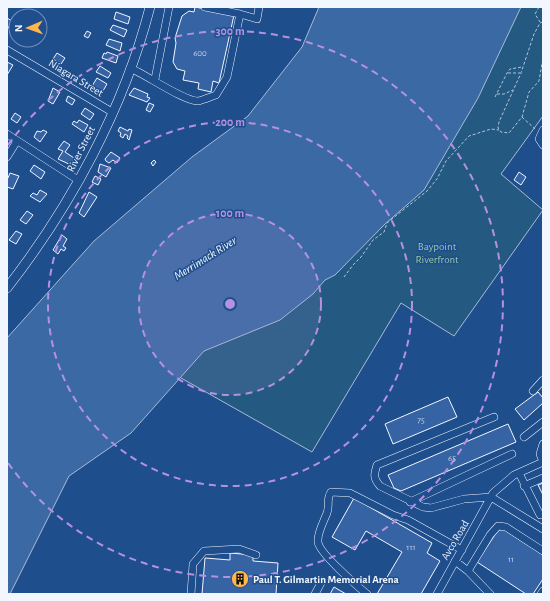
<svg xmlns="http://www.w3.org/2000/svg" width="550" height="601" viewBox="0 0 550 601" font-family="'Alegreya Sans',sans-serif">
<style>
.green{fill:#245a82;stroke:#a8bbd7}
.water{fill:#3b69a3;stroke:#a8bbd7}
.building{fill:#3563a3;stroke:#f2f6ff}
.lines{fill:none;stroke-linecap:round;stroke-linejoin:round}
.minor-casing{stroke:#f2f6ff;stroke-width:8}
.major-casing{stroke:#f2f6ff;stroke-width:10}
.path{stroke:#b3c4dc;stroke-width:1;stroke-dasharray:3 2;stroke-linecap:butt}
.minor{stroke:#1f4e8c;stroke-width:7}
.major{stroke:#1f4e8c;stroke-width:9}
.ring{fill:none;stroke:#b691df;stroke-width:2;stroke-dasharray:7 5}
.labels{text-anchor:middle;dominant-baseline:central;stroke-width:3;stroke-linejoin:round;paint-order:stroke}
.number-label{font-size:9px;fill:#c3d1e8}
.street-label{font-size:11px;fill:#f2f6ff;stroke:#1f4e8c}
.park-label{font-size:11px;fill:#97c8a6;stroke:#1f4e8c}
.poi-label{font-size:11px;font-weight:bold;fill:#f2f6ff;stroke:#1f4e8c;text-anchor:start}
.water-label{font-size:12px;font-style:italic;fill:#f2f6ff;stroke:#1f4e8c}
.centre{fill:#b691df;stroke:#1f4e8c;stroke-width:2}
.ring-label{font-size:12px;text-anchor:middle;font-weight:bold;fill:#b691df;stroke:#1f4e8c;stroke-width:3;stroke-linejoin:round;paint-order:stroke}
</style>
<rect width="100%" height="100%" fill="#1f4e8c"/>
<path class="green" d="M514 7H543V116L501 174 543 210 454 336 401 303 312 452 174 374Z"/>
<path class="water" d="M319 7H521L478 98 424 190 385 224 335 275 325 280 313 294 280 320 204 351 131 433 69 476 10 594H7V338L94 241 192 157 248 116 302 47Z"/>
<path class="building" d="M195 7 234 15 219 83 213 81 211 92 198 89 199 83 183 80 185 71 177 69 173 62 176 43 175 38 182 16 189 11 194 12Z
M116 12 130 17 128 24 114 19Z
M7 18 12 21 7 30Z
M113 25 127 30 124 37 110 30Z
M87 31 91 33 88 38 84 36Z
M109 39 122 43 120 51 106 45Z
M21 40H33L30 45Z
M107 52 118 56 116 63 102 58 104 53 106 54Z
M57 53 65 58 61 64 53 59Z
M7 62 13 65 7 75Z
M100 66 111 73 108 78 96 72Z
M97 78 107 84 100 96 87 88 90 84 92 86Z
M53 88 60 92 53 104 48 101Z
M134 88 148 94 147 97 150 98 147 102 129 95Z
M68 96 75 100 72 105 66 101Z
M149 103 154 105 150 112 146 110Z
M85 108 94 114 90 120 81 114Z
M15 113 21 117 17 123 11 119Z
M79 120 88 125 84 132 72 124 74 121 77 123Z
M120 127 128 131 129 129 132 130 129 140 127 138 128 136 125 134 123 138 120 136 121 133 118 131Z
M43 130 47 132 40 142 34 137 37 131 41 132Z
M64 141 70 145 65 152 74 158 71 165 58 159 63 151 58 149Z
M111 152 120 158 117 163 113 160 109 163 106 161 105 159Z
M154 160 156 162 153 166 151 163Z
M100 164 111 168 106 177 98 172Z
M34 165 45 172 41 179 30 171Z
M519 172 526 177 521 185 514 180Z
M10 173 19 176 13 189 7 187V180Z
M95 176 101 179 98 185 92 182Z
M40 190 47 194 40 202 30 196 33 193 37 195Z
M89 192 97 197 84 217 79 213Z
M27 211 33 215 26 224 20 220Z
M16 231 22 234 16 244 9 240Z
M62 235 67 239 63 246 66 248 64 251 61 249 58 254 53 250Z
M538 392 543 398V403L524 420 515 409Z
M448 397 457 417 393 444 385 424Z
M508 424 516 442 401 491 394 488 388 475Z
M543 483V495L538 485Z
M354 498 432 543 427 553 440 561 421 594H377L402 552 366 531 355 550 332 537Z
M500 527 543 555V579L533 594H526L477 562Z
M230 553 253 555V561L278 563 276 594H202L205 558 230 560Z
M334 587 346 594H330Z"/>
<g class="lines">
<defs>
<path id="minor" d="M205 7 240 14
M7 50 112 112
M130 68C145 74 185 102 198 101 203 100 210 97 216 95L227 77 240 14 257 19 259 7
M155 79 169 7
M543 130 539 139 543 145
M7 134 78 180
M7 157 17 141
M533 391 543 380
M494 417 377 465C374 474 373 478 380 486L423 507 431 508 464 499 491 497 543 529
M524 437 543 422
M543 444 540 454 543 462
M519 473 540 515H543
M524 486 543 478
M410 502 512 454
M455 561 468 571 490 594
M468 571 490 535 498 526 506 527 543 551
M191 594 193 564 204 551 239 549 256 555
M315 594 322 581
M367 594C357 586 319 553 318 542 317 533 324 521 327 513 330 505 326 499 331 492L350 493 393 515 408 520 462 550
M437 594 493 493 514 475 543 462
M541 594 543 591"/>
<path id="major" d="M7 288C71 206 124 108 150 7"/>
</defs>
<use href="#minor" class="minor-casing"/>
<use href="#major" class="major-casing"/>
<path class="path" d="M539 7 535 14 540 22
M543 22 540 23 534 34 521 73 499 122 498 128 501 132 509 133 522 117 529 92 539 81 543 58
M508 73H520
M497 94H504L513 90
M495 97 507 73 510 69 522 67
M522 117 535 129
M344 277 353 265 361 257 373 240 384 232 387 223 427 191 437 179 446 161 469 136 491 129 499 130"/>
<use href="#minor" class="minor"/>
<use href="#major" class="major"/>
</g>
<circle cx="230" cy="304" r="91" fill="#b691df" fill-opacity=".12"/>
<g class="ring">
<circle cx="230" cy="304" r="91"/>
<circle cx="230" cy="304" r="182"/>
<path d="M8 145A273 273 0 1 1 8 463"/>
</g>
<defs>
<symbol id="building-disc" viewBox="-11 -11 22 22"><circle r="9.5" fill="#ffb74d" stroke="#1f4e8c"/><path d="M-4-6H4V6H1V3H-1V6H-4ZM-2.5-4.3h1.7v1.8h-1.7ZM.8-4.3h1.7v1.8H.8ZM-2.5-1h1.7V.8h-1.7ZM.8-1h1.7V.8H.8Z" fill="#111"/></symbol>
</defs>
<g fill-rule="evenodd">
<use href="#building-disc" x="230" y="569" width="20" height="20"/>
</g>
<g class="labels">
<g class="number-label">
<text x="200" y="53">600</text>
<text x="421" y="420">75</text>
<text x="452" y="458">65</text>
<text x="411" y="547">111</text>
<text x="511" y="559">11</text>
</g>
<g class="street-label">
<text transform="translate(76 78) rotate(31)">Niagara Street</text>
<text transform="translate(81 149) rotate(-63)">River Street</text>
<text transform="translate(455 540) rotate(-60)">Avco Road</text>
</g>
<g class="park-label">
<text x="437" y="246">Baypoint<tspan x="437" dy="13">Riverfront</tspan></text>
</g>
<g class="poi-label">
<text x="253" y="579">Paul T. Gilmartin Memorial Arena</text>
</g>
<g class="water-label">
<text transform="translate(205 258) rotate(-32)">Merrimack River</text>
</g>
</g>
<circle cx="230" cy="304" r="6" class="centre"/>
<g class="ring-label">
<text x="230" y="35">300 m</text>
<text x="230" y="126">200 m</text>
<text x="230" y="217">100 m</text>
</g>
<rect width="550" height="601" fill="none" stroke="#f2f6ff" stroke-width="16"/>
<g transform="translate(28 28) rotate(268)"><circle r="19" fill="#1f4e8c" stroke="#7391ba"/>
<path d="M0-3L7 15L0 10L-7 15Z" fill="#ffb74d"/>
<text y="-6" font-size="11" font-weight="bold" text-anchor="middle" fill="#f2f6ff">N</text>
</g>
</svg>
